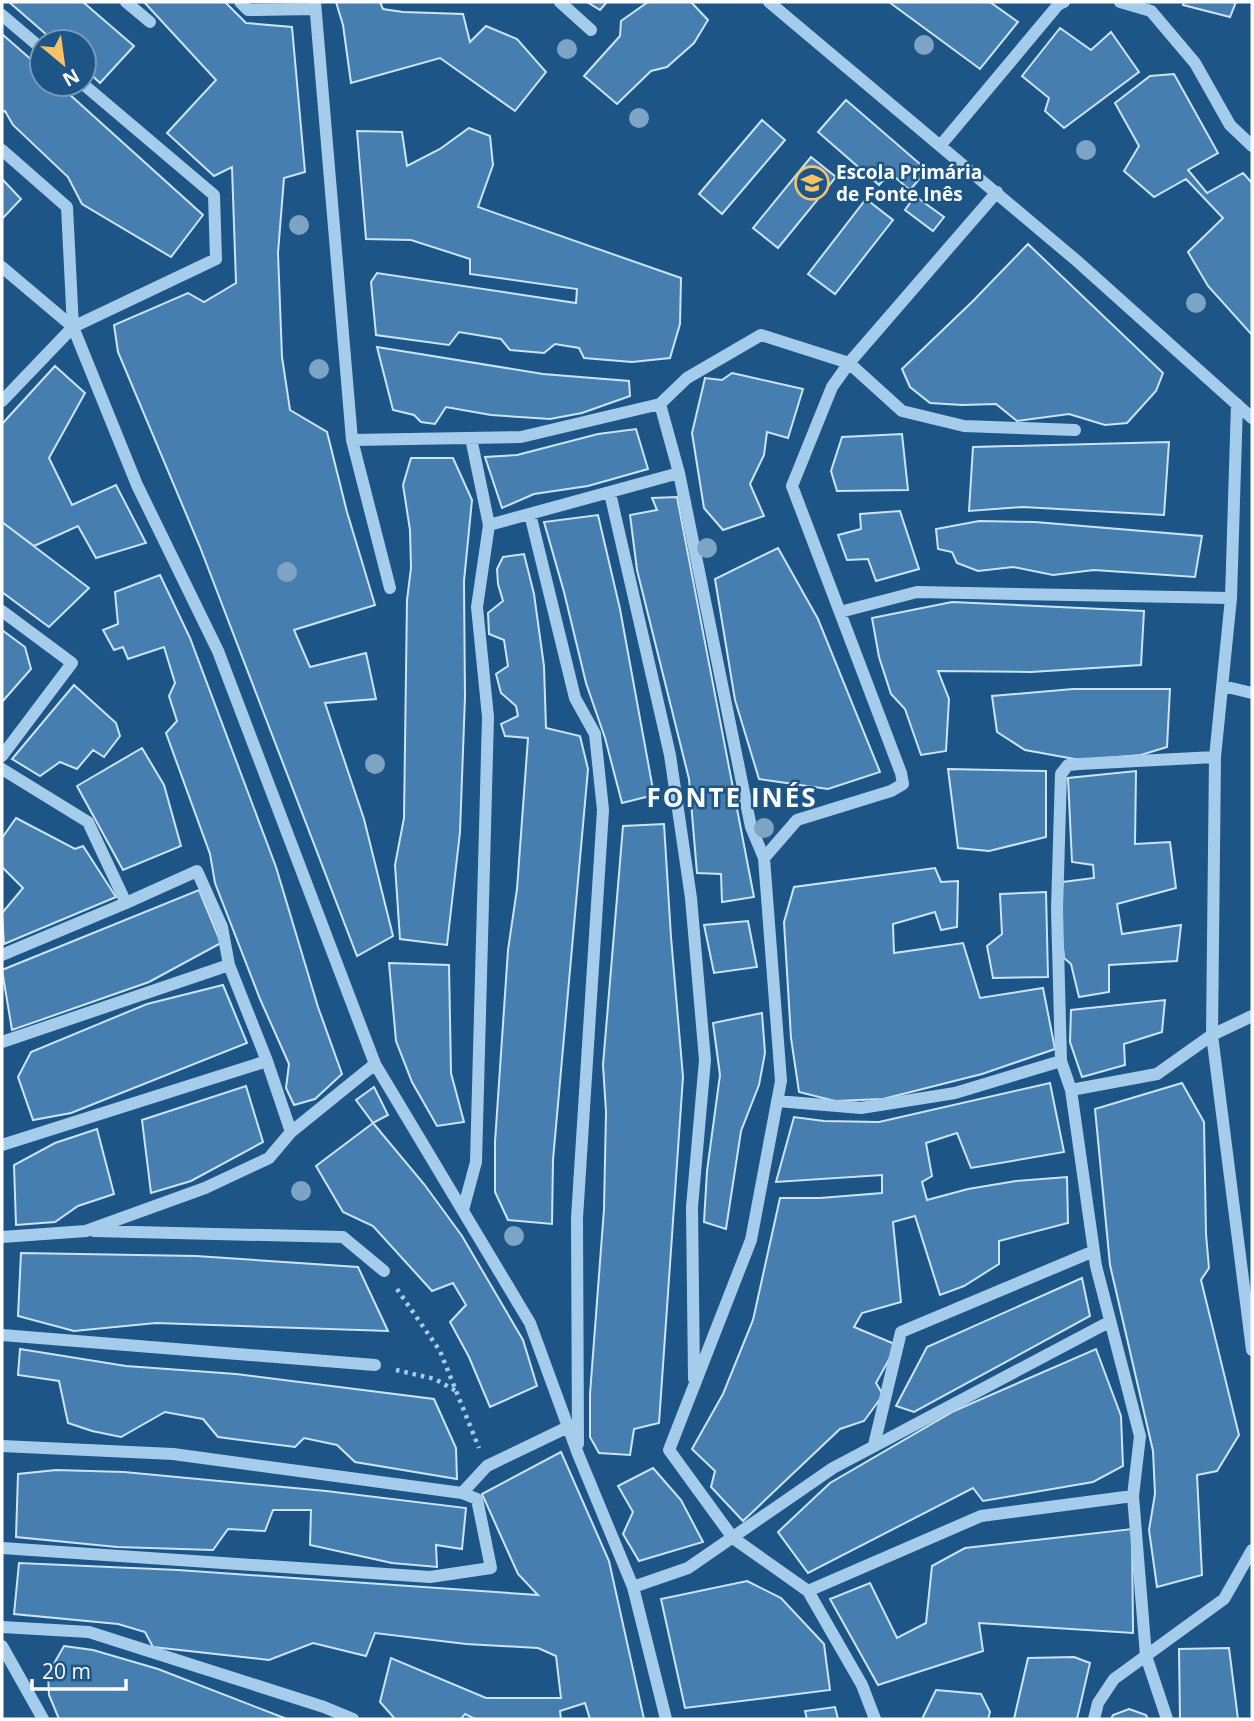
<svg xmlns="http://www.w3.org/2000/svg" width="1254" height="1721" viewBox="0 0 1254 1721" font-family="'Open Sans',sans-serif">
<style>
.building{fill:#467faf;stroke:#cbe4f8;stroke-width:2}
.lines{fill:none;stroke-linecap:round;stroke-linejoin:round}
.path{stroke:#a6cceb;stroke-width:4.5;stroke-dasharray:3.5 5;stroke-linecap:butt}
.minor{stroke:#a6cceb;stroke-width:12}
.tree{fill:#7da4c5}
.labels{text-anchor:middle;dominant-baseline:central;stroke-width:5;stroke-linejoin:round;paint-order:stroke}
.poi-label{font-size:19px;font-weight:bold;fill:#fff;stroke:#1d5587;text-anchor:start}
.district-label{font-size:26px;font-weight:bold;letter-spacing:2px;fill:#fff;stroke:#1d5587}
</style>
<rect width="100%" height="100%" fill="#1d5587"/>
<path class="building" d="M9 2H83L134 46 100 83 84 68V42H55Z
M144 2H225L246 23 292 27 305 172 284 178 278 253 282 357 290 410 327 432 347 512 375 605 294 630 310 667 366 653 376 699 325 703 364 819 393 936 357 956 200 547 118 352 114 325 188 293 204 302 236 283 232 167 214 176 167 133 216 80Z
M336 2H380L383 9 403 12 463 14 470 42 486 26 517 39 546 72 515 111 440 58 351 83 343 25Z
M587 2H607L600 10Z
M648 2H691L708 20 694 43 667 67 651 71 617 104 584 76 620 36 621 21Z
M889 2H990L1018 22 980 69Z
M1184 2H1236L1230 17 1183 5Z
M1060 28 1091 50 1111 32 1139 72 1064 128 1045 111 1049 98 1022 76Z
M2 34 42 69V84H58L203 215 171 257 82 204 68 177 13 125 5 111 2 112Z
M1174 74 1218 153 1188 170 1207 193 1243 173 1252 183V335L1208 286 1188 252 1223 218 1186 179 1154 197 1124 171 1139 146 1115 103 1150 76Z
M846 100 927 170 910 190 890 173 879 185 818 132Z
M762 120 785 140 722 214 699 194Z
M469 128 490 136 493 165 478 207 681 278 680 324 670 358 632 362 584 358 579 348 555 344 544 353 510 350 501 339 459 332 449 345 376 335 371 282 377 273 576 303 577 289 470 274V259L411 240 366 239 357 131 402 132 407 166 440 149Z
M811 157 836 177 778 248 753 228Z
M2 179 21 199 2 219Z
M915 196 944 217 933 231 905 210Z
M866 199 893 220 835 294 808 274Z
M1028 244 1163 373 1156 391 1127 423 1105 425 1069 414 1017 421 996 404 962 405 930 403 910 387 902 369 973 301Z
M377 347 543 374 629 381 630 396 582 413 550 419 491 415 446 407 435 424 421 422 414 415 393 410Z
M55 366 85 393 49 458 72 505 116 485 146 543 96 558 78 526 34 546 2 522V424Z
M732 373 803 389 788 438 767 432 764 455 750 484 764 516 723 530 704 508 692 433 705 378 722 380Z
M636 429 648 469 588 486 534 494 502 508 485 457 517 455 598 434Z
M902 434 908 490 837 491 831 471 842 437Z
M1169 442 1164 515 1023 507 969 511 973 447Z
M411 458H453L472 500 464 581 465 697 460 832 447 945 400 939 395 865 404 818 407 600 411 568 410 530 403 485Z
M677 497 754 897 722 902 721 874 697 873 689 779 637 570 630 515 657 510 652 498Z
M900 511 919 569 876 581 868 559 847 560 838 535 861 529 860 514Z
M598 515 620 609 654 795 622 803 605 738 586 683 564 592 544 522Z
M979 521 1035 522 1202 536 1195 577 1094 570 1053 575 1013 567 978 571 957 563 952 552 938 549 936 529Z
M2 522 89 588 49 627 2 592Z
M778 548 818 619 880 772 828 789 759 779 735 700 715 579Z
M524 554 534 594 544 666 546 728 580 736 588 769 553 1160 552 1224 508 1220 495 1192V1142L508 950 517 889 528 738 505 736 501 724 518 716 516 706 501 693 496 674 508 666 504 640 489 634 488 613 503 601 498 584 497 569 503 557Z
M160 575 190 638 276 867 318 1007 342 1074 315 1099 294 1105 286 1088 289 1064 260 999 215 883 210 854 166 733 177 721 169 696 175 683 164 647 128 659 123 647 114 650 103 630 118 624 115 592Z
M952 602 1144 611 1141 665 1031 672 938 671 949 699 946 751 921 755 905 709 891 694 879 657 872 618Z
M2 630 25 647 31 669 2 702Z
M74 685 116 723 120 736 104 757 93 750 77 769 60 762 40 776 12 759Z
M1073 689H1170L1167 747 1141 755 1080 760 1025 750 997 732 992 696Z
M142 748 164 785 181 846 123 870 77 786Z
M948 769 1046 771V837L989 851 958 848Z
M1136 771 1135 844 1170 842 1176 888 1117 904 1122 934 1181 925 1177 961 1109 965V992L1079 997 1071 964 1064 958 1059 905 1063 882 1094 878 1093 865 1072 862 1068 778Z
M16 818 75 849 83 846 116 897 4 944 2 913 23 888 2 867V838Z
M664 824 671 937 683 1077 659 1423 634 1429 630 1455 599 1453 590 1437V1394L604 1209 606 1112 603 1065 623 826Z
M935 868 941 882 958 881 957 927 941 930 935 912 893 924 894 953 963 943 980 998 1043 988 1055 1049 982 1074 883 1099 835 1101 799 1092 791 1038 784 922 794 887Z
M199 890 221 943 149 982 12 1030 2 970Z
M1046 892 1048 977 993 978 987 946 1002 934 1000 894Z
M748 921 757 967 714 973 704 925Z
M389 963 449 965 451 1073 464 1122 437 1126 412 1082 396 1041Z
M223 985 247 1043 71 1113 33 1120 18 1077 31 1052 147 1004Z
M1165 1000 1162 1032 1124 1044 1125 1065 1082 1077 1070 1042 1071 1010Z
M762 1013 765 1053 759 1085 741 1131 726 1229 704 1222 707 1171 720 1075 713 1023Z
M1050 1083 1064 1152 971 1168 957 1133 926 1143 932 1176 922 1182 927 1200 968 1189 1016 1181 1067 1177 1068 1223 999 1241V1264L964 1286 940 1295 915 1216 893 1222 901 1302 862 1313 854 1327 897 1345 876 1383 883 1395 864 1421 840 1429 743 1521 711 1487 715 1471 692 1449 723 1394 753 1320 780 1198H820L882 1193V1175L776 1182 794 1117 824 1121 879 1122Z
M1182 1083 1204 1122 1206 1234 1209 1268 1201 1280 1239 1435 1217 1471 1197 1475 1202 1575 1157 1587 1149 1530 1155 1494 1153 1451 1110 1265 1095 1109Z
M246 1086 263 1142 191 1181 151 1193 142 1120Z
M374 1087 388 1115 373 1123 356 1100Z
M373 1123 424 1184 462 1236 523 1340 537 1386 490 1407 469 1357 450 1322 466 1305 453 1283 432 1291 373 1226 343 1212 316 1166Z
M97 1129 114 1194 78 1206 55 1222 16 1225 14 1165 55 1143Z
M21 1253 196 1256 358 1267 388 1331 156 1323 74 1331 18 1316Z
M1082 1278 1090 1316 914 1412 896 1406 927 1347Z
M20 1349 126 1366 236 1374 434 1399 456 1448 457 1479 355 1462 337 1445 304 1438 295 1447 218 1437 203 1419 165 1412 121 1437 92 1431 68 1423 59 1381 18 1375Z
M1096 1349 1121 1416 1123 1466 1093 1482 983 1501 973 1488 808 1573 778 1532 830 1483 954 1411Z
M561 1452 609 1561 644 1719H590L585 1703 560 1711 561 1719H475L465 1714 461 1719H395L380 1702 391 1658 486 1698H561L556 1656 538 1648 466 1644 375 1633 366 1656 313 1643 269 1660 153 1647 145 1632 118 1624 14 1614 19 1563 178 1570 538 1595 518 1574 482 1494Z
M653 1468 681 1500 703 1542 639 1561 623 1534 633 1512 618 1486Z
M56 1470 124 1472 326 1491 466 1508 462 1549 436 1545 437 1567 392 1563 310 1545 311 1510H273L265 1531 228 1529 213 1550 117 1547 16 1537 18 1474Z
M1132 1529 1133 1633 979 1623 983 1651 878 1685 830 1599 870 1583 897 1638 926 1623 932 1566 965 1548Z
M747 1581 781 1598 824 1644 830 1690 685 1708 661 1599Z
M64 1646 93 1650 158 1669 287 1719H59L49 1695 48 1674Z
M1229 1648 1238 1719H1180L1179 1649Z
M1074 1657 1090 1663 1077 1719H1014L1028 1658Z
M936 1690 981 1694 990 1712 988 1719H922Z
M835 1707 838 1719H807L805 1711Z
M1129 1709 1146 1715 1148 1719H1111L1113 1715Z"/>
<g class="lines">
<path class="path" d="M397 1289 440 1351 479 1448
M396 1370 435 1379 456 1391"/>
<path class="minor" d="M126 2 150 22
M240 2 248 10 315 9
M315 2 352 440 390 588
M560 2 591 30
M769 2 1077 261 1252 418
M1120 2 1151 11 1195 63 1230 125 1252 146
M2 15 42 49
M940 146 1058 5 1064 2
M2 150 67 207 73 327 137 485 218 651 375 1064 530 1323 578 1454 633 1587 666 1719
M2 267 73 327
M2 401 73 327 216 259 214 195 83 84
M660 404 679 473 751 827 764 858 781 1081 751 1240 669 1450 733 1538 808 1591 981 1516 1133 1496
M1237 404 1231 598 1215 757 1212 1035 1252 1350
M352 440 521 437 660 404 687 378 761 335 849 363 902 411 964 426 1075 430
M610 493 670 755 691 898 705 1060 692 1207 694 1379
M530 514 575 698 595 734 603 810 577 1218 578 1444
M489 525 679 473
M2 611 72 663 2 756
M840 612 917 592 1231 598
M1223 686 1252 693
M2 769 88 822 126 903 2 955
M764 858 797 820 891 791 903 784 901 773 792 486 832 387 849 363 997 192
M126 903 197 871 222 927 229 965
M2 1042 229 965 267 1061
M1071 1090 1157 1074 1212 1035 1252 1016
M777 1101 861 1108 955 1093 1061 1061
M2 1145 267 1061 291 1132
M463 1210 476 1162 488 717 477 607 489 525 471 438
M94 1231 343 1237 384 1271
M2 1237 86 1231 205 1188 269 1158 291 1132 375 1064
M2 1335 375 1365
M874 1445 901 1332 1094 1251
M2 1446 173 1454 462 1493 487 1466 568 1427
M2 1548 430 1577 491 1568 477 1499 462 1493
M633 1587 688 1568 833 1468 1109 1322
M808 1591 862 1685 875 1719
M2 1627 89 1632 324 1707 353 1719
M2 1646 43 1719
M1094 1719 1098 1703 1114 1679 1224 1599 1252 1550
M1167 1719 1146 1656 1133 1496 1140 1436 1096 1266 1071 1090 1061 1061 1057 909 1061 774 1068 765 1079 764 1215 757"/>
</g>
<g class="tree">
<circle cx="924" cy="45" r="10"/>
<circle cx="567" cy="49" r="10"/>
<circle cx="639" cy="118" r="10"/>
<circle cx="1086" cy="150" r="10"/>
<circle cx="299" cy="225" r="10"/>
<circle cx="1196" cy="303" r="10"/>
<circle cx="319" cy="369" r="10"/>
<circle cx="707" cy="548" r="10"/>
<circle cx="287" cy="572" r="10"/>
<circle cx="375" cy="764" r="10"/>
<circle cx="764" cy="828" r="10"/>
<circle cx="301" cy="1191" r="10"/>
<circle cx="514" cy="1236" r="10"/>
</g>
<defs>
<symbol id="school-ring" viewBox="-11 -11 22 22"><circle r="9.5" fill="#1d5587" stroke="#fac165" stroke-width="1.5"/><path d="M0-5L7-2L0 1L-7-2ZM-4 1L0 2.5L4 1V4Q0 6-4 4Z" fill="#fac165"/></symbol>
</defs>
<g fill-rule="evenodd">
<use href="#school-ring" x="793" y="164" width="38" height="38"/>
</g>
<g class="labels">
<g class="poi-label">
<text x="836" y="172">Escola Primária<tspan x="836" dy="22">de Fonte Inês</tspan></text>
</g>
<g class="district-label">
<text x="732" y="797">FONTE INÉS</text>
</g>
</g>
<rect width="1254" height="1721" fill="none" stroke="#ffffff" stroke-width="7"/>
<g transform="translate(63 63) rotate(151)"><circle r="33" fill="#1d5587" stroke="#7799b7" stroke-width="2"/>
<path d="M0-5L12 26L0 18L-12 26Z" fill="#fac165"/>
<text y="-10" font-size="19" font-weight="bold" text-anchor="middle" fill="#ffffff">N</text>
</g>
<path d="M32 1679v10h94v-10" fill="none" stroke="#ffffff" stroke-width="3.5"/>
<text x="42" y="1679" font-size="21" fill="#ffffff" stroke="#1d5587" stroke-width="5" paint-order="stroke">20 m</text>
</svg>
